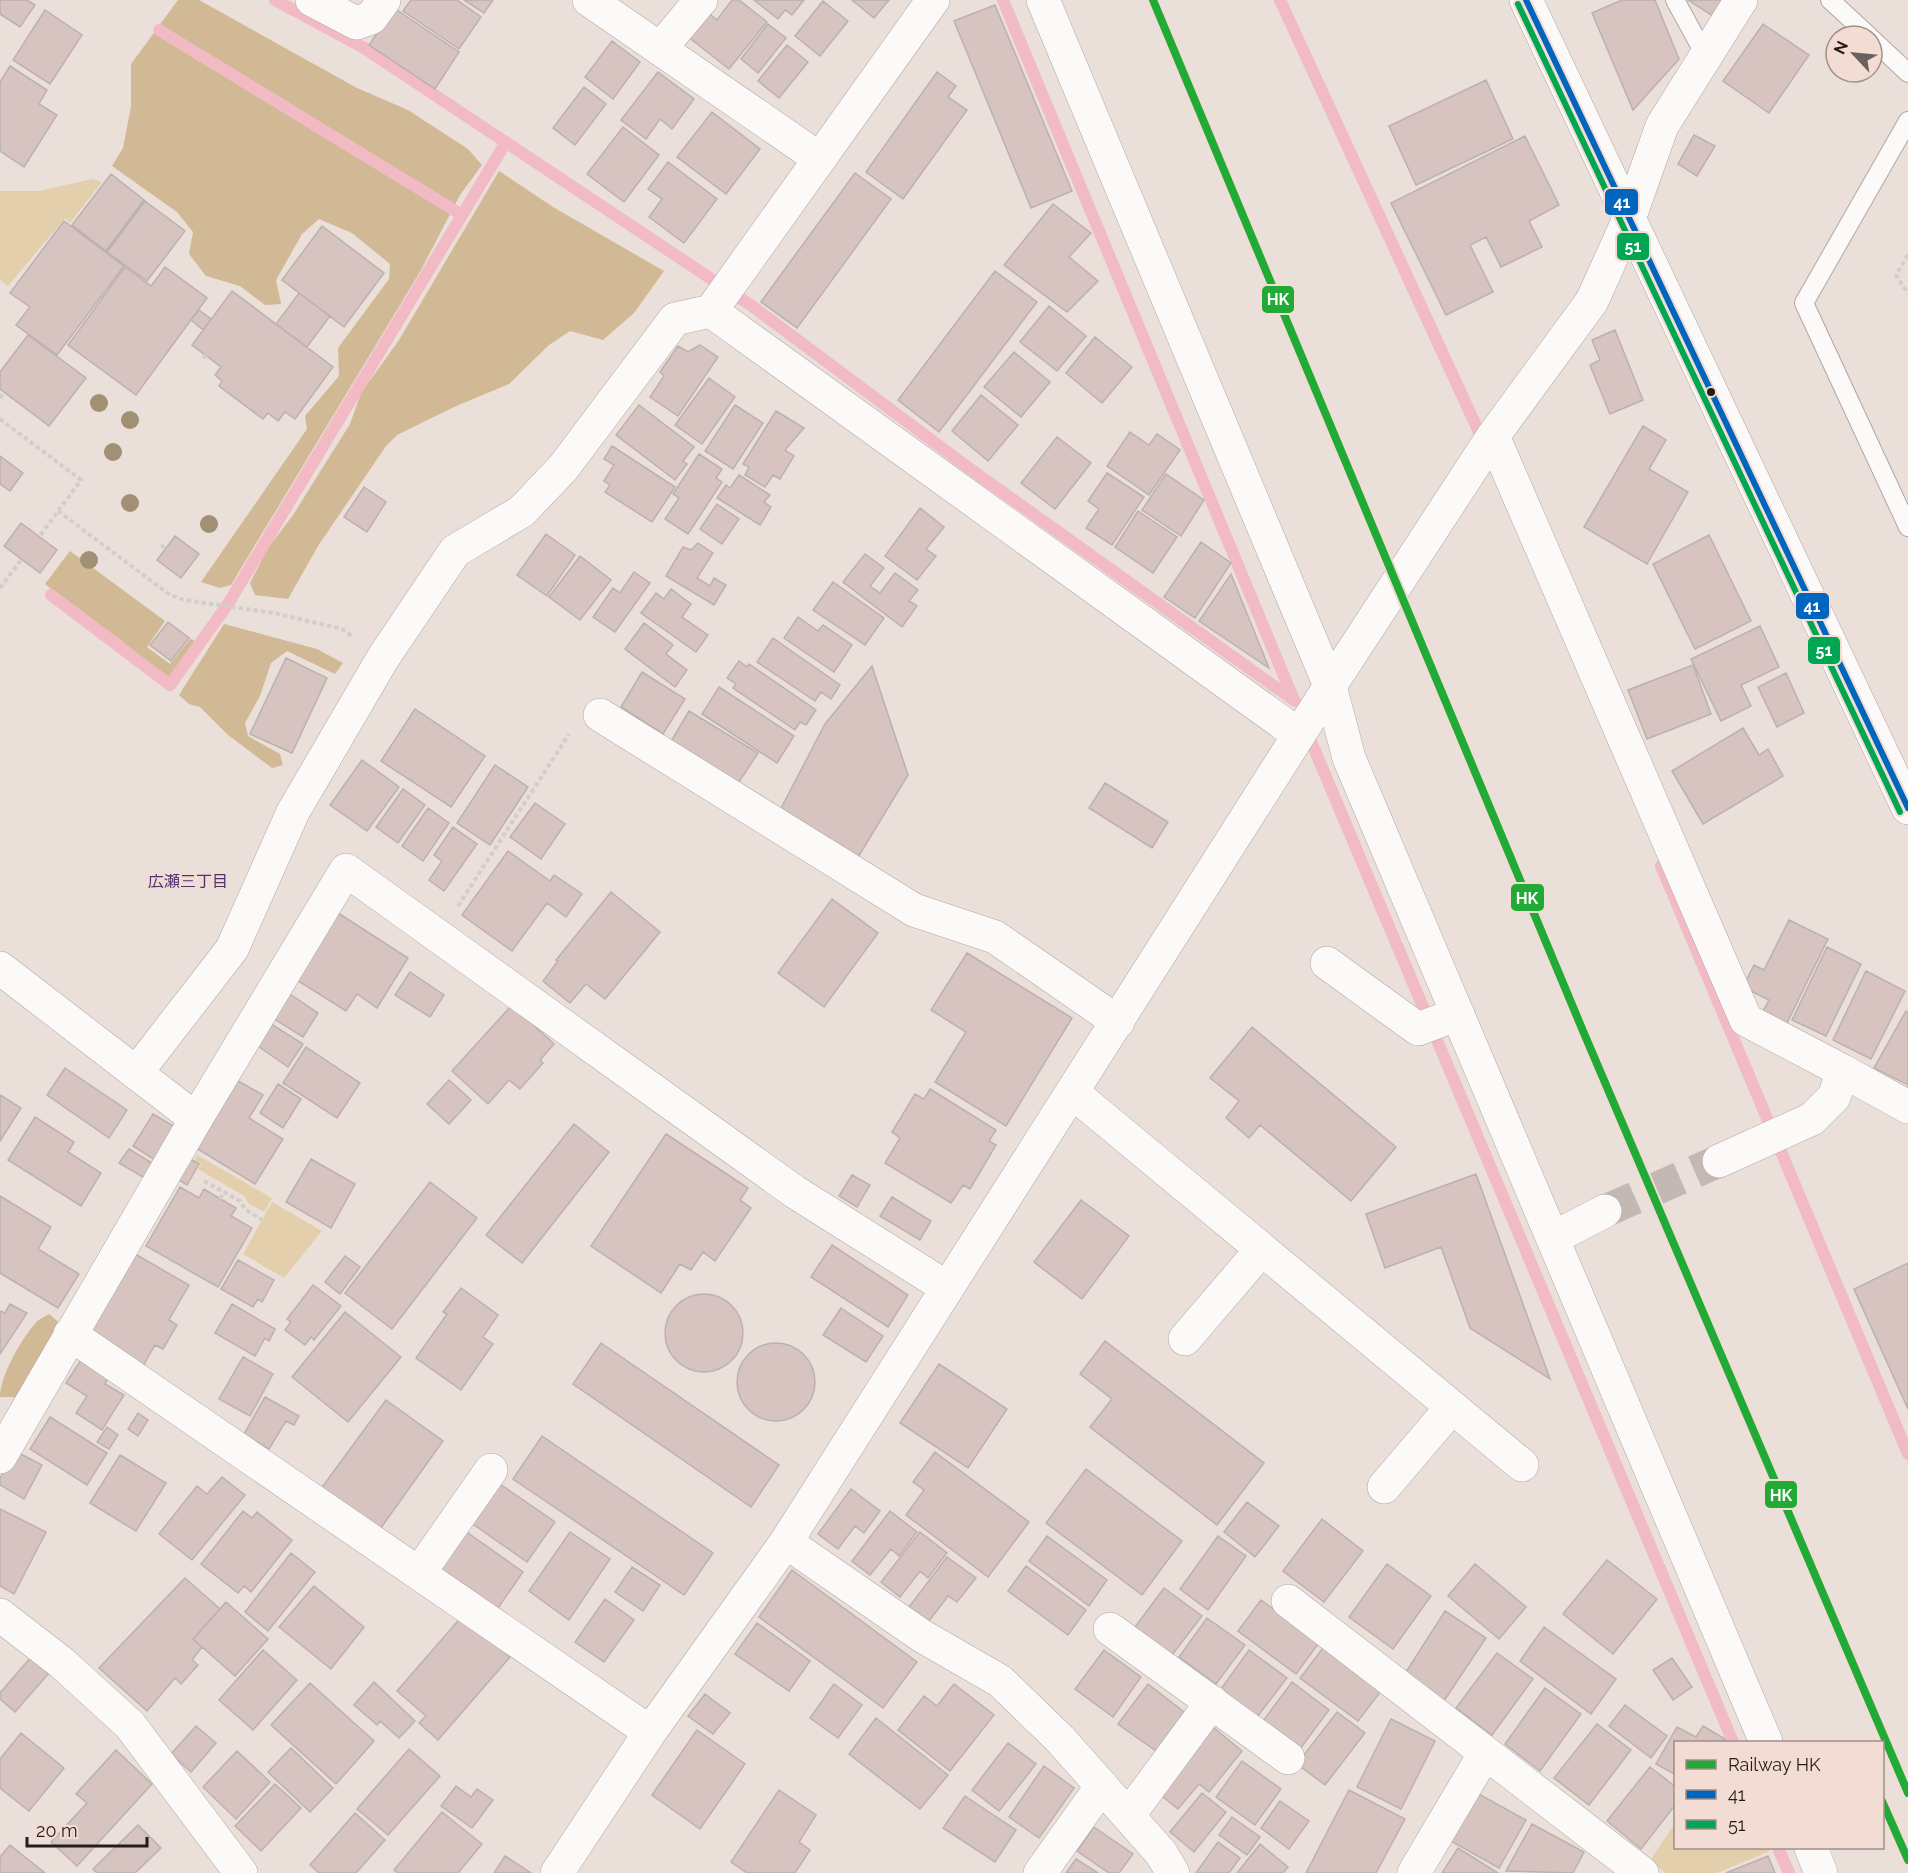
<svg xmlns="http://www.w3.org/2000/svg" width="1908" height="1873" viewBox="0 0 1908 1873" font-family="Raleway,'Noto Sans JP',sans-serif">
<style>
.green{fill:#e4cfad}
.forest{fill:#d0b994}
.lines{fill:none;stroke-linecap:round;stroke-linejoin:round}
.stream{stroke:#f2bac5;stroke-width:12}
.building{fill:#d7c3c0;stroke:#bbb1af;stroke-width:1.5}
.minor-tunnel{stroke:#c3b8b3;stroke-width:33;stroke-dasharray:33 16;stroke-linecap:butt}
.service-casing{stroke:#b0a7a3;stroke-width:20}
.minor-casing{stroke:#b0a7a3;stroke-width:34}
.trunk-casing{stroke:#b0a7a3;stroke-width:34}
.path{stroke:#d2cecd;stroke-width:4;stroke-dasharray:4.5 3;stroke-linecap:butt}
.service{stroke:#fcfaf9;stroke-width:18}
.minor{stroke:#fcfaf9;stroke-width:33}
.trunk{stroke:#fcfaf9;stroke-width:33}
.bus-1-casing{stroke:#f2dcd3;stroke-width:10}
.bus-2-casing{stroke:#f2dcd3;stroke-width:10}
.bus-1{stroke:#0065bd;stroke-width:6}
.bus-2{stroke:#00a651;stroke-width:6}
.rail-1-casing{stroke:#f2dcd3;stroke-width:12}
.rail-1{stroke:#21ab36;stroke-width:8}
.tree{fill:#a19073}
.bus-dot{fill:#241c19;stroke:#f2dcd3;stroke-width:2}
.labels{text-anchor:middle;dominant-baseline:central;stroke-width:4.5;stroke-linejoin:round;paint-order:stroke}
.neighbourhood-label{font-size:16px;fill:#4d336e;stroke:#f2dcd3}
.line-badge{stroke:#f2dcd3;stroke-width:2}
.badge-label{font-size:16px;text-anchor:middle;font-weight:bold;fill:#fff}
</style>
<rect width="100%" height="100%" fill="#ebdfda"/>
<path class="green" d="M93 179 102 182 70 223 65 218 8 286 0 280V191H38Z
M197 1155 272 1198 264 1212 249 1204 244 1196 198 1169 201 1164 194 1161Z
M272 1202 322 1231 284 1278 243 1254Z
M1675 1823 1676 1848H1768L1770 1851 1717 1873H1666L1650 1861Z"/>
<path class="forest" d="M178 0H199L357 88 408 110 468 149 482 165 460 195 421 270 231 585 220 588 201 582 307 429 305 416 339 376 338 348 389 279 390 264 352 233 319 219 302 234 276 280 281 304 265 305 240 286 206 276 189 254 193 232 177 212 112 166 123 148 131 106V64Z
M499 171 553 207 664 271 634 313 603 340 570 331 549 345 509 384 454 407 397 435 386 446 318 546 288 599 255 595 250 583 268 548 293 515 350 424 361 393 399 340Z
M70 551 165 621 147 647 170 664 190 639 194 640 193 646 169 678 162 675 118 638 100 627 45 584Z
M224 624 317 649 343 663 335 674 287 651 271 663 260 696 245 723 248 736 280 754 283 765 272 768 228 735 200 707 189 704 179 695Z
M49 1314 64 1327 23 1397H0C0 1377 20 1341 34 1325 37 1320 44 1317 49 1314Z"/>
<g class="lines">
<path class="stream" d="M275 0 364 48 752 306 969 468 1295 701
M1003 0 1294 700
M1280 0 1484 443
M159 30 462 215
M51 595 170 685 228 604 506 142
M1310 739 1733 1742
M1661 866 1908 1454
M1778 1848 1789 1873"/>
</g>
<path class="building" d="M0 0H27L35 5 20 27 0 14Z
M411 0H457L481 17 459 49 403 11Z
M464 0H493L484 13Z
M732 0H739L767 22 729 69 687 36 707 12 717 20Z
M754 0H804L792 15 785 10 778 19Z
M852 0H889L874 18Z
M1622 0H1655L1679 59 1633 110 1592 13Z
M1688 0H1728L1716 18Z
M823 1 848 21 820 56 795 36Z
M995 5 1072 191 1031 208 954 21Z
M394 8 459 52 435 89 369 45Z
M45 10 82 35 50 84 13 60Z
M768 24 786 38 758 73 741 59Z
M1763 24 1809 55 1769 113 1723 81Z
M612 41 640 62 613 99 585 77Z
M787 45 808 62 779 98 758 81Z
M10 66 47 90 39 104 57 115 24 167 0 151V82Z
M658 72 694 99 672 129 660 119 646 139 621 120Z
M937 72 956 86 948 97 967 110 903 199 866 172Z
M1486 80 1513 139 1416 185 1389 126Z
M584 87 606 104 575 145 553 128Z
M712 112 760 149 726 194 677 157Z
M623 127 659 155 624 202 587 174Z
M1694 135 1715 146 1697 176 1678 164Z
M1525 136 1559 205 1529 221 1542 247 1501 267 1486 237 1470 245 1493 292 1446 315 1391 203Z
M668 162 717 199 684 243 649 217 662 199 648 189Z
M855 173 891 199 797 328 761 302Z
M111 174 144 200 106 251 72 225Z
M145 201 185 231 147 281 107 252Z
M1053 204 1091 233 1069 257 1098 281 1067 312 1004 265Z
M64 221 124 266 57 355 16 325 30 307 10 293Z
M322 226 384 273 344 327 282 280Z
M125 267 151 286 165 267 207 298 136 395 68 345Z
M995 271 1037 302 939 432 898 400Z
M232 291 333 367 295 419 285 412 278 421 268 413 263 419 219 386 222 381 215 375 221 367 192 345Z
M299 293 330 316 307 347 276 324Z
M1049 306 1086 336 1057 371 1020 342Z
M199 310 211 319 203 330 191 320Z
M1615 330 1643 400 1610 414 1590 365 1600 360 1592 340Z
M28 335 86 378 49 426 0 389V372Z
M1095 337 1132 367 1102 403 1066 373Z
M700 345 718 357 678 416 650 397 664 376 660 372 678 346 688 352Z
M1014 352 1050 382 1021 417 984 387Z
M709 378 735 397 702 444 675 425Z
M981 395 1018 425 988 461 952 431Z
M639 405 694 447 683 461 687 464 675 480 616 435Z
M735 405 763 423 733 469 705 451Z
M776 411 804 428 785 450 794 456 780 479 773 475 765 487 745 475 749 467 743 464Z
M1643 426 1666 440 1649 469 1688 492 1647 564 1584 527Z
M1130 432 1149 445 1157 434 1180 450 1149 495 1107 466Z
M1057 437 1091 463 1055 509 1021 483Z
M612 446 675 487 652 522 605 492 610 485 604 481 614 465 604 459Z
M699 454 722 469 716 478 722 482 688 534 665 519 679 498 673 494Z
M0 456 23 473 10 491 0 484Z
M1107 473 1144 497 1112 545 1086 528 1099 509 1088 501Z
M1166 474 1204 500 1181 536 1142 510Z
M739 475 770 495 764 502 771 507 760 525 717 498 726 485 730 488Z
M364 487 386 502 367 532 344 517Z
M717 504 739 519 722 544 700 529Z
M920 508 944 527 926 549 936 556 917 580 885 556Z
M1138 511 1177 537 1153 573 1115 547Z
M21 523 57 550 40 573 4 546Z
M546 534 575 555 547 596 517 575Z
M1709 535 1751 621 1695 649 1653 564Z
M175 536 199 554 181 578 157 560Z
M1201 542 1231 563 1195 618 1164 597Z
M698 543 713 553 697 578 710 586 714 578 726 585 714 605 666 576 683 547 691 550Z
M865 554 884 568 870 586 880 593 895 573 918 590 909 601 917 606 902 627 843 582Z
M580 556 611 580 580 620 549 597Z
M634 572 650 583 615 632 593 617 613 588 620 593Z
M1231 574 1269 668 1199 621Z
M833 582 884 618 865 645 813 610Z
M671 589 691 604 682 617 708 635 696 652 641 613 656 593 664 599Z
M798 617 818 631 823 625 852 645 834 672 784 638Z
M168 622 189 638 171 661 150 645Z
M644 623 673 645 666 654 687 670 675 687 625 649Z
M1760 626 1779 667 1741 685 1751 706 1721 721 1691 659Z
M773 638 840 685 831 699 821 692 815 701 757 662Z
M286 658 327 678 292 753 250 734Z
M739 661 747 667 749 664 816 710 806 725 800 722 795 730 733 688 736 684 727 678Z
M1693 665 1711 714 1647 739 1628 690Z
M872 666 908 775 857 859 778 814 825 724Z
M642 672 685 699 663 734 621 707Z
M1786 673 1804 713 1777 727 1758 687Z
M719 687 794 736 777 763 702 714Z
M415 709 485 756 451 807 381 761Z
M689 711 758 753 737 785 670 743Z
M1743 728 1759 755 1768 749 1783 776 1703 824 1672 771Z
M362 760 399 787 367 831 330 805Z
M495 765 528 787 490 845 457 823Z
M1105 783 1168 822 1152 848 1089 808Z
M403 789 425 805 398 843 376 827Z
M535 803 565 824 541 859 510 837Z
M428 808 449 823 423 861 402 846Z
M453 827 477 844 444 891 429 880 442 861 434 855Z
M508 851 550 881 554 875 582 894 566 917 547 903 512 951 462 915Z
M611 892 660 932 605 999 586 984 570 1003 543 981 558 961 556 960Z
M832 899 878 933 824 1007 778 973Z
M335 911 408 958 377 1008 357 994 346 1011 292 977Z
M1789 920 1828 939 1787 1023 1763 1011 1769 1000 1743 987 1754 965 1764 970Z
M1827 947 1861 964 1826 1036 1792 1020Z
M967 953 1072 1018 1006 1126 935 1082 966 1032 931 1010Z
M1866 971 1905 991 1871 1059 1833 1040Z
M410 972 444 995 430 1017 395 995Z
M284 990 318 1013 303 1037 268 1015Z
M512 1005 554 1044 540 1060 543 1063 520 1089 509 1080 488 1104 452 1071Z
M1906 1011 1908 1013V1085L1874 1068Z
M271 1024 303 1044 288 1067 258 1046Z
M1252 1027 1396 1147 1351 1201 1260 1125 1249 1138 1226 1118 1239 1101 1210 1078Z
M306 1047 360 1083 337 1118 283 1083Z
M65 1068 127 1110 109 1138 47 1095Z
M231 1077 263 1095 249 1118 283 1139 255 1184 196 1148Z
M449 1080 471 1100 449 1124 427 1104Z
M278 1084 301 1099 283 1128 260 1113Z
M930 1089 996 1130 989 1141 996 1145 970 1189 963 1185 951 1203 885 1163 900 1138 892 1132 915 1094 924 1099Z
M0 1095 21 1108 0 1141Z
M153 1114 175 1127 155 1160 133 1146Z
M35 1117 74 1142 68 1152 101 1173 81 1206 8 1160Z
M574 1124 609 1152 522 1263 486 1235Z
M666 1134 748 1188 740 1200 751 1208 715 1261 703 1252 691 1270 680 1264 661 1293 591 1246Z
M129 1149 157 1166 148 1180 119 1163Z
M188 1158 199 1164 187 1185 176 1178Z
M311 1159 355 1184 331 1228 286 1202Z
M1476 1174 1550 1379 1470 1328 1441 1247 1385 1268 1366 1214Z
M852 1175 870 1185 857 1207 839 1196Z
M430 1182 477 1218 392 1329 345 1293Z
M180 1187 199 1198 204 1189 236 1208 231 1216 252 1228 218 1287 146 1246Z
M0 1196 51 1227 38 1249 79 1274 58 1308 0 1273Z
M892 1197 931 1221 920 1240 880 1216Z
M1081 1200 1129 1236 1082 1299 1034 1262Z
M832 1245 908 1295 888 1327 811 1277Z
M135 1254 189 1285 169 1320 177 1325 163 1349 155 1345 143 1366 89 1335Z
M345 1256 360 1267 340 1294 325 1282Z
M238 1260 274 1280 262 1302 258 1299 253 1307 221 1289Z
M1908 1263V1409L1854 1289Z
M313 1285 341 1306 314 1340 311 1337 305 1345 285 1330 291 1322 287 1319Z
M461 1288 498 1315 483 1337 493 1344 461 1390 416 1358 447 1314 443 1312Z
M665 1333a39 39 0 1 1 78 0a39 39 0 1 1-78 0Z
M10 1304 27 1313 0 1354V1311L5 1313Z
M232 1304 275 1329 269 1341 265 1338 255 1356 215 1333Z
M841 1308 883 1336 866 1362 823 1335Z
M345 1312 401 1357 348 1422 292 1377Z
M1105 1341 1264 1463 1217 1525 1090 1427 1112 1399 1080 1374Z
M601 1343 779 1465 751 1507 573 1384Z
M737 1382a39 39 0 1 1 78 0a39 39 0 1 1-78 0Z
M243 1357 273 1374 250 1416 219 1399Z
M81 1360 109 1377 105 1384 124 1395 102 1430 76 1413 87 1396 66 1383Z
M939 1364 1007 1409 968 1468 900 1423Z
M265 1397 299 1416 294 1425 286 1421 269 1449 244 1434Z
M386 1400 443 1441 378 1532 320 1490Z
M138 1413 148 1420 138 1436 128 1429Z
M50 1417 107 1453 87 1485 30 1449Z
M107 1427 118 1435 109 1449 97 1442Z
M542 1436 713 1553 684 1595 513 1479Z
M15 1451 42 1465 24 1499 0 1485V1478Z
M935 1452 1029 1522 988 1577 906 1515 924 1490 913 1482Z
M120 1455 166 1483 136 1531 90 1503Z
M1086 1469 1182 1541 1142 1595 1046 1523Z
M222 1477 245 1495 192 1560 159 1534 197 1486 207 1494Z
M494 1480 555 1522 527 1562 467 1520Z
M851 1489 880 1511 864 1533 855 1526 838 1549 818 1534Z
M1247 1502 1279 1526 1255 1557 1224 1532Z
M0 1509 46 1532 14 1594 0 1586Z
M243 1511 252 1518 257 1512 292 1540 251 1592 244 1586 238 1593 201 1564Z
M890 1511 917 1532 899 1556 891 1549 870 1575 852 1561Z
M1322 1519 1363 1551 1324 1602 1283 1571Z
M461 1528 523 1572 496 1611 434 1568Z
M570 1532 610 1559 569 1620 529 1591Z
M920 1532 947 1553 928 1578 920 1571 900 1597 881 1582Z
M1047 1536 1107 1580 1089 1606 1029 1561Z
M1218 1536 1246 1556 1208 1610 1180 1589Z
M291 1553 315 1572 268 1631 245 1612Z
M947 1557 976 1578 957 1602 948 1596 929 1621 909 1607Z
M1607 1560 1657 1599 1613 1654 1563 1614Z
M1387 1564 1431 1596 1393 1649 1349 1617Z
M1475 1564 1526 1607 1499 1639 1448 1596Z
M1026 1566 1086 1610 1068 1635 1008 1591Z
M632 1567 660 1585 643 1611 615 1592Z
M792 1570 917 1662 883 1708 759 1617Z
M185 1578 220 1609 193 1639 202 1647 192 1660 198 1665 181 1684 175 1678 147 1711 99 1668Z
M314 1586 364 1627 331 1669 279 1627Z
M1164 1588 1202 1616 1172 1655 1135 1627Z
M605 1599 634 1620 604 1662 575 1642Z
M1261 1600 1319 1643 1296 1674 1238 1631Z
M226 1602 268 1639 235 1676 193 1639Z
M1445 1611 1486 1638 1444 1701 1404 1675Z
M463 1615 510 1657 438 1740 419 1723 426 1716 397 1691Z
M1207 1618 1245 1645 1216 1684 1179 1657Z
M757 1623 810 1661 789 1691 735 1654Z
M1544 1627 1616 1679 1591 1714 1520 1661Z
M1323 1648 1381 1691 1358 1721 1300 1678Z
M263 1650 297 1680 253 1730 219 1700Z
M1104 1650 1141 1677 1113 1717 1075 1689Z
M1249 1650 1287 1678 1257 1717 1221 1689Z
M1497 1653 1533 1679 1492 1735 1456 1708Z
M31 1657 49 1673 15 1712 0 1699V1693Z
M1672 1658 1692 1687 1673 1700 1653 1670Z
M374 1682 415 1721 399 1738 380 1721 377 1725 354 1705Z
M1292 1682 1329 1710 1300 1749 1263 1721Z
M310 1683 374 1741 336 1784 271 1725Z
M834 1684 862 1705 838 1738 810 1718Z
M954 1684 994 1715 950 1771 898 1730 924 1696 937 1706Z
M1148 1684 1184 1712 1156 1751 1118 1724Z
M1545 1688 1581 1714 1540 1771 1505 1744Z
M705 1694 730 1713 713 1734 688 1716Z
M1625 1705 1667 1736 1651 1758 1609 1726Z
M1337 1712 1365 1733 1325 1785 1297 1764Z
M876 1718 948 1775 920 1809 849 1754Z
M1391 1719 1435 1741 1401 1809 1357 1787Z
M1597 1724 1631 1750 1589 1805 1554 1778Z
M196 1726 216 1743 191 1772 171 1754Z
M1703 1726 1725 1739 1723 1742H1676V1775L1656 1764 1677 1727 1696 1737Z
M1213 1727 1242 1751 1209 1792 1199 1784 1178 1809 1158 1793Z
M697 1730 745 1764 700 1829 652 1795Z
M21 1733 64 1768 29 1811 0 1788V1759Z
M1008 1743 1036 1764 999 1811 972 1790Z
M291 1748 333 1788 310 1812 268 1772Z
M409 1749 440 1776 388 1835 357 1809Z
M116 1750 152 1784 77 1866 51 1842 87 1803 76 1794Z
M237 1751 270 1782 236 1819 203 1787Z
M1242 1761 1281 1789 1255 1825 1216 1797Z
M1044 1766 1074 1788 1039 1838 1009 1817Z
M1650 1767 1676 1787V1804L1641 1849 1607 1821Z
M275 1784 301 1808 261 1851 235 1826Z
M456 1786 471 1797 477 1789 493 1800 472 1828 441 1806Z
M779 1790 816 1815 799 1842 810 1850 795 1873H747L731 1862Z
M1349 1790 1405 1819 1376 1873H1306Z
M1475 1792 1526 1820 1499 1868 1449 1840Z
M1202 1793 1226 1812 1194 1852 1170 1832Z
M965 1796 1016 1830 995 1862 943 1828Z
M1280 1801 1309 1821 1289 1849 1261 1828Z
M442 1812 482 1844 458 1873H398L394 1870Z
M355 1813 385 1840 356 1873H319L310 1865Z
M1232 1817 1260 1837 1247 1855 1219 1835Z
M1532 1824 1584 1852 1573 1873 1506 1871Z
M138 1825 161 1848 135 1873H97L93 1869Z
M1094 1827 1133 1854 1119 1873H1109L1077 1851Z
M1218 1842 1240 1858 1229 1873H1196Z
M1260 1844 1288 1867 1283 1873H1237Z
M10 1845 45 1873H0V1857Z
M1458 1848 1498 1873H1442Z
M505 1856 531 1873H494Z
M1768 1856 1775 1873H1726Z
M1076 1859 1098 1873H1066Z"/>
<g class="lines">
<path class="minor-tunnel" d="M1605 1211 1719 1161"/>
<defs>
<path id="service" d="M1675 0 1705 55
M1830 0 1869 36
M1872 39 1908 73
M1908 121 1804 303 1908 527"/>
<path id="minor" d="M312 0 356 23 371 18 384 0
M589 0 820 159
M1043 0 1330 686 1349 758 1766 1742
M660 49 701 0
M711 311 1299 735
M1493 436 1746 1020 1843 1071
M600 715 914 910 995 937 1118 1022
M1327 963 1418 1029 1458 1014
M0 968 196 1119
M136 1073 232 949 293 812 383 658 455 551 522 511 563 468 675 319 711 311 933 0
M1072 1092 1522 1465
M1719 1161 1812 1119 1834 1097 1843 1071 1908 1107
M1553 1238 1605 1211
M70 1334 650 1732
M1185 1339 1262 1249
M0 1457 196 1119 346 870 795 1192 946 1287
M1384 1487 1452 1407
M786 1542 922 1636 1000 1681 1060 1739 1161 1853 1173 1873
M419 1573 491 1470
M1288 1601 1642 1873
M0 1615 62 1663 130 1725 241 1873
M1110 1629 1288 1758
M1128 1816 1212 1702
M1811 1848 1821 1873
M557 1873 650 1732 786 1542 1330 686 1491 439 1592 301 1629 219 1662 126 1741 0
M1040 1873 1102 1786
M1414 1873 1485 1753"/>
<path id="trunk" d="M1526 0 1908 808"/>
</defs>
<use href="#service" class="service-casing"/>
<use href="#minor" class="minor-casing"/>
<use href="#trunk" class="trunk-casing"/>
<path class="path" d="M1908 255 1896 275 1908 294
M203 358 206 355
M0 398 4 392
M0 419 81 480 39 537
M58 511 170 595 185 600 274 613 342 629 353 637
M161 545 166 549
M0 588 22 559
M458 906 569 734
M204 1181 240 1201 245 1209 262 1220
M220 1199 224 1192"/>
<use href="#service" class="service"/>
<use href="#minor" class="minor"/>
<use href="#trunk" class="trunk"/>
<defs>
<path id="bus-1" d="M1526 0 1908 808"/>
<path id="bus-2" d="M1518 4 1900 812"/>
</defs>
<use href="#bus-1" class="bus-1-casing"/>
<use href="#bus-2" class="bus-2-casing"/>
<use href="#bus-1" class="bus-1"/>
<use href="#bus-2" class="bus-2"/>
<defs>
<path id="rail-1" d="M1153 0 1583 1031 1908 1793
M1882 1801 1908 1860"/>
</defs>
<use href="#rail-1" class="rail-1-casing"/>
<use href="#rail-1" class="rail-1"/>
</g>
<g class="tree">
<circle cx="99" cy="403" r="9"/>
<circle cx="130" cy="420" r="9"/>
<circle cx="113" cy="452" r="9"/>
<circle cx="130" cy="503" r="9"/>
<circle cx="209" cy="524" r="9"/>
<circle cx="89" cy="560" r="9"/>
</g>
<circle class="bus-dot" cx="1711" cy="392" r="5"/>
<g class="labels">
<g class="neighbourhood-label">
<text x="188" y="881">広瀬三丁目</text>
</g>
</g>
<g class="line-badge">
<rect x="1604" y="188" width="35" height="28" rx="6" fill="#0065bd"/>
<rect x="1616" y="232" width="34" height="29" rx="6" fill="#00a651"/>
<rect x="1261" y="285" width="34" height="29" rx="6" fill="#21ab36"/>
<rect x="1795" y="592" width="35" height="28" rx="6" fill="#0065bd"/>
<rect x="1807" y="636" width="34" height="29" rx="6" fill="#00a651"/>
<rect x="1510" y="883" width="35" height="29" rx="6" fill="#21ab36"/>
<rect x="1764" y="1480" width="34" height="29" rx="6" fill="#21ab36"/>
</g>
<g class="badge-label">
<text x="1622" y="208">41</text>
<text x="1633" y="252">51</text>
<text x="1278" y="305">HK</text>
<text x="1812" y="612">41</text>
<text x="1824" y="656">51</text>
<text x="1527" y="904">HK</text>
<text x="1781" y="1501">HK</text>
</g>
<rect x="1674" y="1741" width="210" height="108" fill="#f2dcd3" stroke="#a08f89" stroke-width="1.5"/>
<rect x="1686" y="1760" width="30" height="9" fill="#21ab36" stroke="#a08f89" stroke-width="1.5"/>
<text x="1728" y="1771" font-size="18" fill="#241c19">Railway HK</text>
<rect x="1686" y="1790" width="30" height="9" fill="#0065bd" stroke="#a08f89" stroke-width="1.5"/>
<text x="1728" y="1801" font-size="18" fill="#241c19">41</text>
<rect x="1686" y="1820" width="30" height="9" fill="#00a651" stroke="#a08f89" stroke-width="1.5"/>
<text x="1728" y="1831" font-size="18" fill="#241c19">51</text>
<g transform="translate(1854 54) rotate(296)"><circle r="28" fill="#f2dcd3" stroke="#a08f89" stroke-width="1.5"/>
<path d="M0-4.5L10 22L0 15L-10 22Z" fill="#6a605d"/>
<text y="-9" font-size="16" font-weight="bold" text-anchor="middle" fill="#241c19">N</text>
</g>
<path d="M27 1837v9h120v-9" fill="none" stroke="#241c19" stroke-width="3"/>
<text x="36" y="1837" font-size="18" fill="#241c19" stroke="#f2dcd3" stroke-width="4.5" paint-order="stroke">20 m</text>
</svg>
